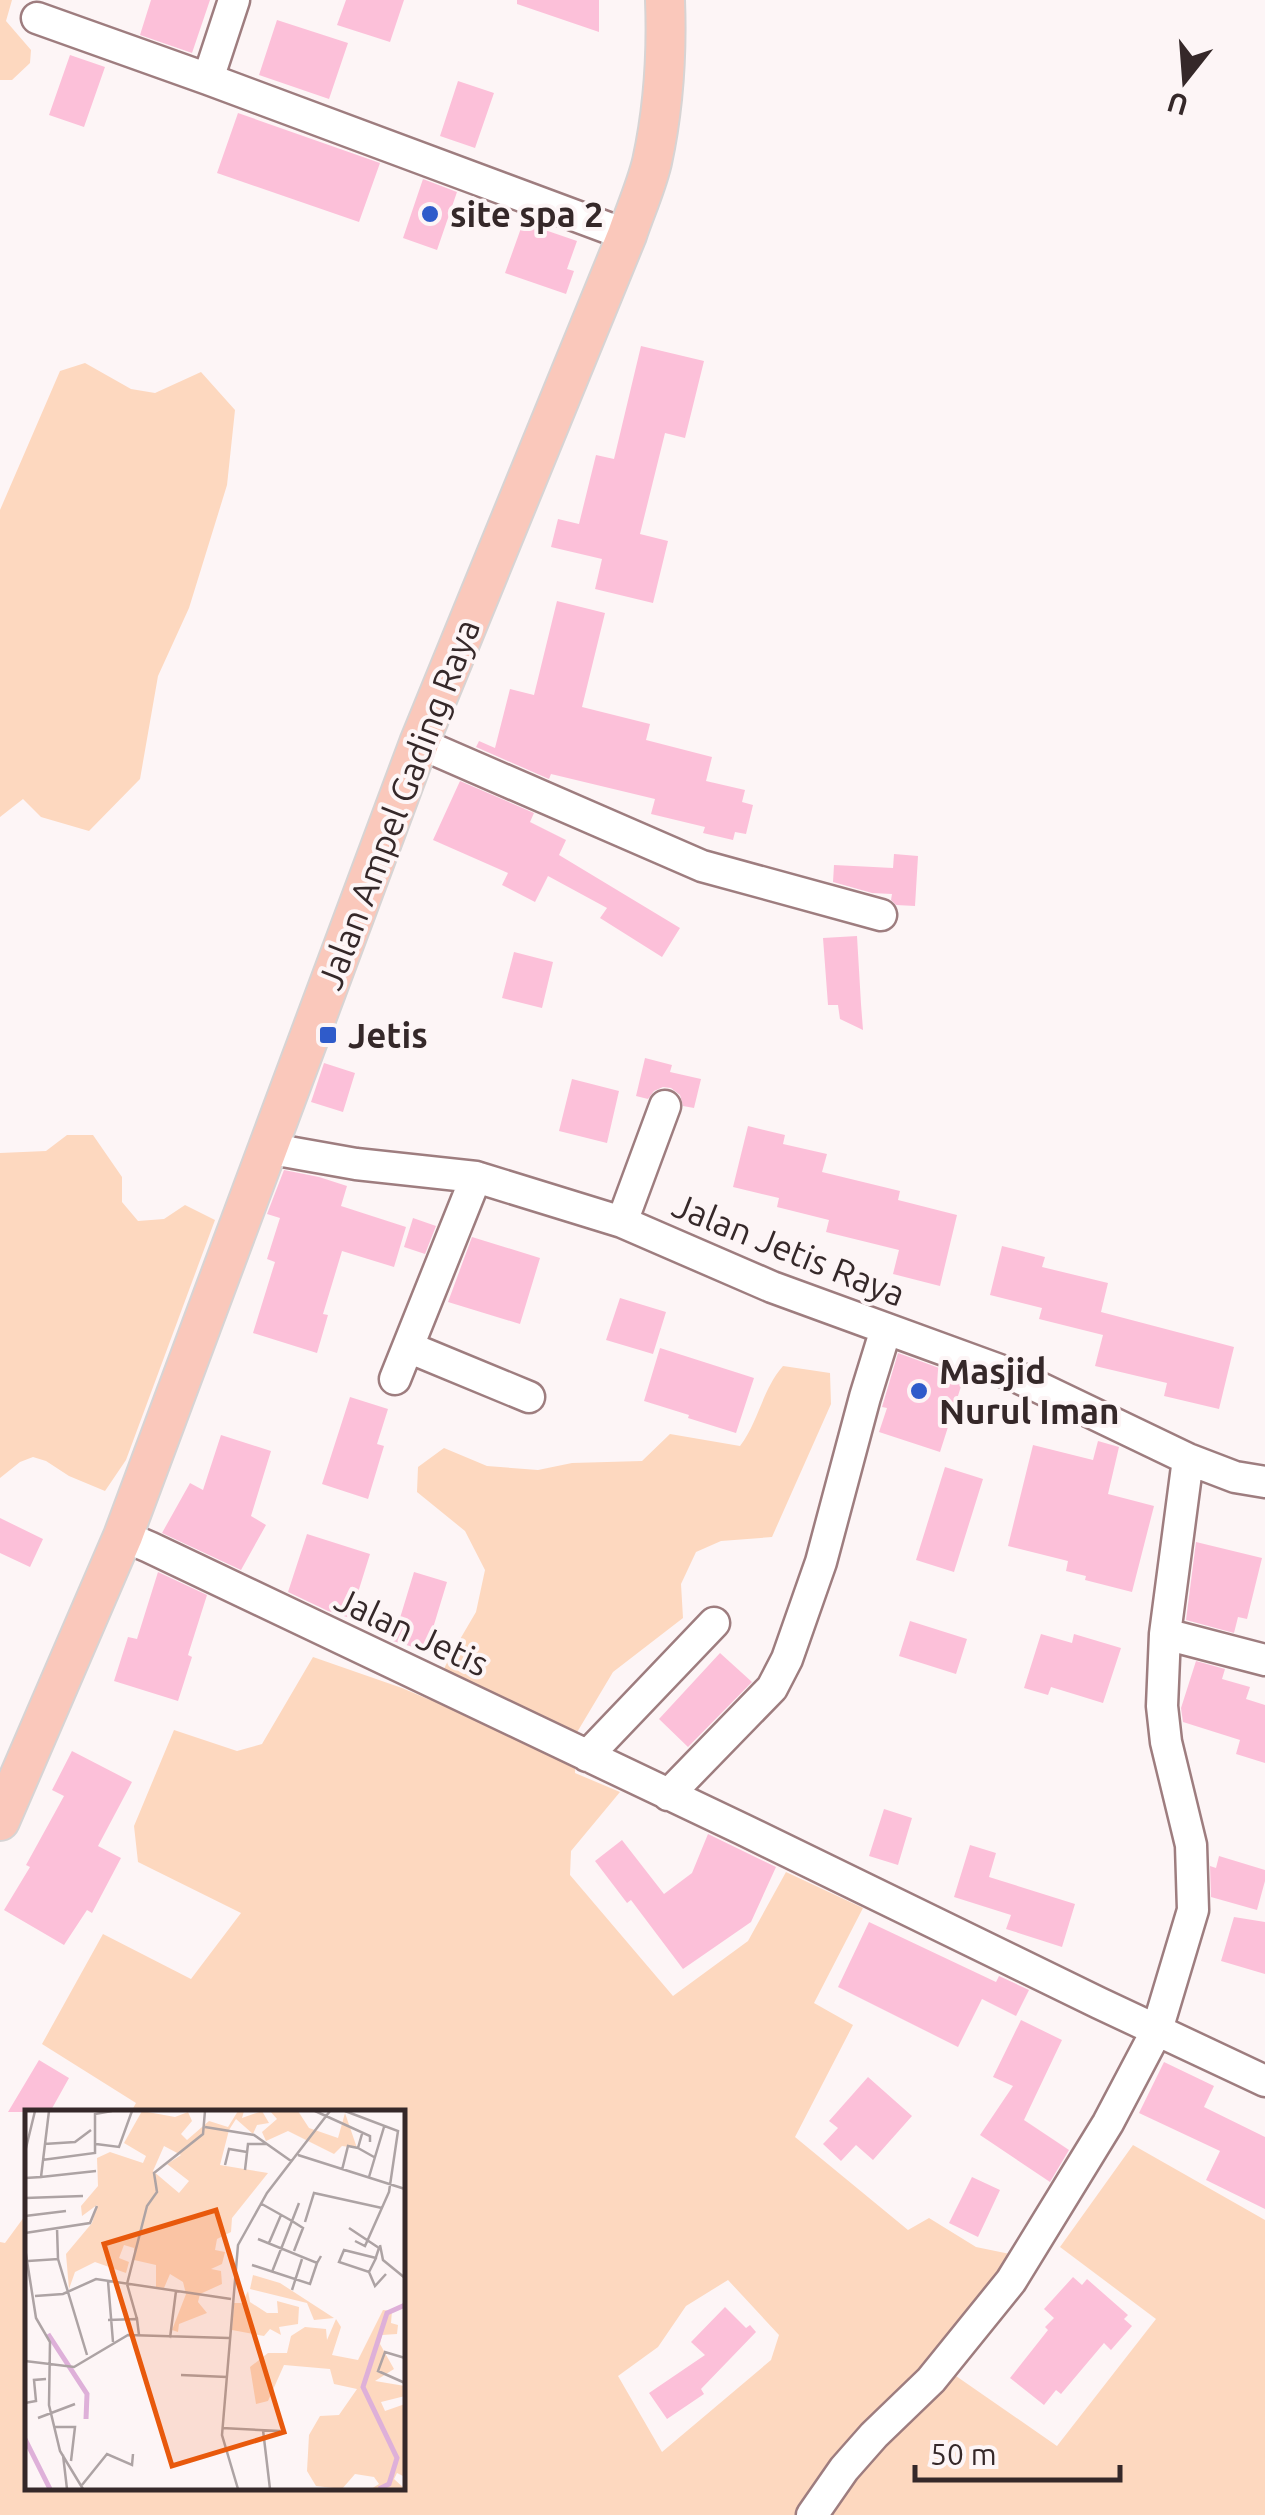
<svg xmlns="http://www.w3.org/2000/svg" width="1265" height="2515" viewBox="0 0 1265 2515" font-family="Ubuntu,sans-serif">
<style>
.green{fill:#fdd8bf;fill-rule:evenodd}
.building{fill:#fcc0d9}
.lines{fill:none;stroke-linecap:round;stroke-linejoin:round}
.minor-casing{stroke:#9e7d7f;stroke-width:35}
.major-casing{stroke:#d7d4d4;stroke-width:42}
.minor{stroke:#fff;stroke-width:30}
.major{stroke:#fac8bb;stroke-width:38}
.poi-dot{fill:#2f5bca;stroke:#fdf5f6;stroke-width:4}
.labels{text-anchor:middle;dominant-baseline:central;stroke-width:8;stroke-linejoin:round;paint-order:stroke}
.poi-label{font-size:35px;font-weight:bold;fill:#352829;stroke:#fdf5f6;text-anchor:start}
.street-label{font-size:35px;fill:#352829;stroke:#fdf5f6}
.inset-river{fill:none;stroke:#deb0d9;stroke-width:5}
.inset-road{fill:none;stroke:#ada3a4;stroke-width:2.5}
.view{fill:#e8590c;fill-opacity:0.15;stroke:#e8590c;stroke-width:5}
.inset-edge{fill:none;stroke:#352829;stroke-width:5}
</style>
<rect width="100%" height="100%" fill="#fdf5f6"/>
<path class="green" d="M0 0H12L6 21 31 50 30 63 12 80H0Z
M85 363 131 389 155 393 201 372 235 410 227 485 189 608 158 676 140 779 89 831 41 817 23 799 0 817V510L60 371Z
M67 1135H93L122 1177V1202L138 1221 164 1219 185 1205 215 1220 126 1460 105 1491 69 1476 46 1461 33 1457 20 1462 0 1478V1153L46 1151Z
M783 1366 830 1373 831 1404 772 1537 721 1541 696 1552 681 1584 683 1618 613 1672 576 1734 575 1773 620 1792 571 1851 570 1875 673 1996 748 1941 786 1872 863 1908 814 2003 853 2025 795 2137 908 2230 929 2218 976 2247 1010 2254 1023 2283 1003 2318 956 2376 1057 2446 1156 2319 1060 2247 1133 2145 1265 2220V2515H0V2242L5 2243 27 2213 28 2488H402V2112H131L136 2103 42 2044 103 1934 191 1979 241 1913 138 1862 134 1826 174 1730 237 1751 262 1744 313 1657 402 1688 430 1700 449 1658 476 1612 485 1570 465 1531 417 1492 418 1467 444 1448 487 1466 538 1470 572 1463 642 1461 670 1434 740 1446C759 1421 762 1390 783 1366ZM728 2280 779 2335 771 2360 662 2452 618 2376 658 2347 686 2306Z"/>
<path class="building" d="M151 0H210L192 53 140 35Z
M346 0H404L390 42 337 25Z
M517 0H599V32L517 4Z
M277 20 348 43 329 99 259 75Z
M70 55 105 67 84 127 49 115Z
M458 81 494 93 475 148 440 136Z
M238 113 380 163 359 222 217 173Z
M423 179 457 192 437 250 403 238Z
M525 217 546 225 545 230 577 241 567 269 574 271 566 294 505 273Z
M641 346 704 361 685 438 665 433 640 534 668 541 653 603 595 589 602 559 551 547 558 519 579 524 596 455 614 459Z
M557 601 605 613 582 707 650 724 646 740 712 757 706 781 745 790 742 802 753 805 746 834 735 832 733 840 703 833 705 827 651 814 655 799 551 774 549 779 476 747 479 741 495 748 510 689 534 695Z
M460 781 534 813 530 822 566 840 559 855 680 928 662 957 600 918 607 908 548 876 535 902 502 885 508 873 433 840Z
M894 854 918 856 915 906 896 905 891 900 892 894 872 893 833 882 834 865 893 868Z
M857 936 861 1004 863 1030 840 1019 838 1005H828L823 938Z
M514 952 553 962 542 1008 502 998Z
M645 1058 672 1065 670 1072 701 1079 694 1108 683 1106 680 1095 671 1088 663 1087 654 1091 648 1099 636 1096Z
M324 1063 355 1073 343 1112 311 1102Z
M572 1079 619 1091 607 1143 559 1131Z
M748 1126 785 1135 783 1144 827 1154 822 1172 900 1191 898 1200 957 1215 940 1286 893 1274 899 1250 826 1232 829 1220 777 1207 779 1198 733 1187Z
M284 1170 319 1177 347 1186 341 1206 406 1227 394 1267 342 1251 323 1314 328 1315 317 1353 253 1333 275 1262 267 1259 280 1218 267 1214Z
M413 1218 436 1226 425 1254 404 1247Z
M472 1237 540 1258 520 1324 448 1302Z
M1002 1246 1045 1257 1042 1267 1108 1283 1101 1312 1234 1347 1219 1409 1164 1396 1167 1383 1095 1366 1103 1335 1039 1319 1042 1308 990 1295Z
M620 1298 666 1312 653 1354 606 1340Z
M660 1348 754 1378 736 1433 688 1418 689 1415 644 1401Z
M898 1353 964 1377 940 1452 879 1432 887 1408 882 1407Z
M350 1397 388 1409 377 1444 384 1446 368 1499 322 1484Z
M221 1435 271 1451 251 1516 266 1525 241 1570 162 1533 190 1483 203 1490Z
M1098 1441 1119 1447 1108 1494 1154 1506 1132 1592 1085 1580 1086 1576 1066 1571 1068 1561 1008 1546 1033 1445 1093 1460Z
M945 1467 983 1479 954 1572 916 1560Z
M0 1518 43 1539 30 1567 0 1553Z
M307 1534 370 1554 350 1618 328 1611 288 1592Z
M1196 1542 1262 1558 1247 1619 1238 1617 1234 1633 1186 1620Z
M158 1572 207 1595 188 1655 192 1657 178 1701 114 1681 128 1637 137 1639Z
M414 1572 447 1582 426 1651 393 1641Z
M910 1621 967 1639 956 1674 899 1656Z
M1041 1634 1072 1643 1074 1634 1121 1648 1103 1703 1051 1687 1048 1695 1024 1688Z
M720 1653 752 1682 688 1747 659 1719Z
M1196 1661 1225 1669 1222 1679 1250 1687 1246 1699 1265 1705V1763L1236 1754 1240 1740 1183 1722 1181 1708Z
M72 1751 132 1782 98 1846 121 1858 92 1913 87 1910 64 1945 4 1910 30 1867 26 1865 64 1796 52 1790Z
M884 1809 912 1818 898 1865 869 1856Z
M708 1834 776 1867 751 1922 683 1969 631 1900 627 1903 595 1861 622 1840 664 1894 692 1873Z
M970 1845 996 1853 989 1877 1075 1904 1062 1947 1006 1929 1011 1915 954 1897Z
M1219 1856 1265 1870V1881L1257 1910 1211 1897 1210 1866 1216 1868Z
M1234 1917 1265 1922V1974L1221 1961Z
M869 1922 996 1982 999 1976 1029 1990 1016 2016 982 1999 958 2047 838 1987Z
M1021 2020 1062 2040 1024 2120 1069 2150 1050 2182 980 2135 1013 2086 993 2077Z
M39 2060 69 2078 50 2112H8Z
M1164 2062 1214 2086 1204 2107 1265 2137V2209L1206 2180 1220 2151 1139 2113Z
M868 2077 912 2116 873 2160 856 2145 841 2161 823 2144 838 2128 829 2121Z
M972 2177 1000 2190 978 2237 949 2223Z
M1073 2277 1082 2285 1087 2279 1128 2315 1124 2319 1132 2326 1111 2350 1104 2343 1061 2394 1056 2390 1044 2405 1010 2378 1048 2330 1045 2327 1054 2318 1044 2309Z
M725 2307 746 2328 750 2325 756 2332 701 2389 704 2394 667 2419 649 2393 705 2355 691 2342Z"/>
<g class="lines">
<defs>
<path id="minor" d="M37 18 208 79 627 235
M208 79 234 0
M419 743 702 866 881 915
M266 1148 356 1164 476 1177 622 1222 772 1287 1013 1375 1188 1459 1235 1477 1265 1482
M622 1222 665 1106
M408 1347 529 1397
M395 1379 476 1177
M1188 1459 1165 1634 1265 1660
M123 1536 149 1547 742 1829 1099 2003 1265 2081
M587 1756 714 1623
M668 1795 772 1688 787 1659 821 1562 865 1397 886 1329
M812 2515 844 2469 874 2435 931 2380 1011 2281 1108 2123 1157 2030 1193 1910 1191 1845 1166 1742 1162 1706 1165 1634"/>
<path id="major" d="M0 1821 123 1536 419 743 627 235C635 211 646 187 652 162 663 111 667 52 665 0"/>
</defs>
<use href="#minor" class="minor-casing"/>
<use href="#major" class="major-casing"/>
<use href="#minor" class="minor"/>
<use href="#major" class="major"/>
</g>
<g class="poi-dot">
<circle cx="430" cy="214" r="10"/>
<rect x="318" y="1025" width="20" height="20" rx="5"/>
<circle cx="919" cy="1391" r="10"/>
</g>
<g class="labels">
<g class="poi-label">
<text x="450" y="214">site spa 2</text>
<text x="348" y="1035">Jetis</text>
<text x="939" y="1371">Masjid<tspan x="939" dy="40">Nurul Iman</tspan></text>
</g>
<g class="street-label">
<text transform="translate(398 804) rotate(-69)">Jalan Ampel Gading Raya</text>
<text transform="translate(789 1249) rotate(22)">Jalan Jetis Raya</text>
<text transform="translate(412 1631) rotate(25)">Jalan Jetis</text>
</g>
</g>
<g transform="translate(25 2110)">
<rect width="380" height="380" fill="#fdf5f6"/>
<path d="M117 1 150 7 163 2 167 11 156 24 162 30 184 11 203 17 213 1H219L217 8 237 1 244 13 232 15 228 24 211 9 204 20 195 55 243 63 207 108 206 122 192 129 190 140 200 142 197 154 186 159 196 161 197 174 175 184 173 192 182 203 154 214 153 222 147 220 161 184 158 172 145 164 139 178 131 177V155L109 150V138L99 135 94 148 104 152 101 163 70 152 50 162 44 179 41 144 67 113 72 95 57 106 56 96 73 76 72 48 85 42 118 53 121 46 99 33ZM139 36 156 45 142 54 164 71 154 83 128 61ZM245 1H273L284 18 313 28 320 3 332 38 317 36 309 44 263 21 241 31 237 22 252 9ZM228 165 255 173 309 208 289 210 282 193 225 179ZM223 181 225 192 242 203H253L252 191 274 197 273 214 254 217 256 225 245 219 239 226 207 220 209 193H217ZM358 200 367 201 366 213 373 215 372 224 357 225 355 234 369 259 350 271 380 276V286L356 292 360 301 380 294V367L372 363 369 369 380 379H346L354 374 349 367 330 364 317 379 291 376 282 361 284 325 295 306 314 305 332 279 309 274 305 259 259 255 243 291 231 294 225 257 243 243H262L266 226 280 217 301 219 302 230 311 209 316 217 307 245 333 250Z" fill="#fdd8bf" fill-rule="evenodd"/>
<path class="inset-river" d="M23 224 62 284 61 309M0 329 25 379M354 379 364 374 372 348 338 277 362 203 380 195"/>
<path class="inset-road" d="M290 1 345 26V32M320 1 373 21 364 82 340 136 330 131M180 17 229 25 266 51M337 24 333 38 349 47M19 34 50 32 66 20M71 34 94 37 107 1M0 42 10 1M273 45 380 79M17 50 70 43V4L87 1M200 55 204 39 222 42M220 60 223 34H242M317 60 323 36 333 38M16 67 71 61M344 67 359 17M0 68 16 67 24 1M0 88 58 86M235 93 267 111 247 162M0 106 41 101M280 112 289 83 357 98M32 118 33 149M324 118 354 138 351 147V148L344 162 314 152 319 140 351 148M0 123 65 113 72 96M233 129 292 153 296 146M244 133 256 105M355 135 358 150 380 168M0 138 11 208 25 232 24 295 35 341 58 379M269 141 278 118 267 111 274 93M3 151 33 149 62 245M227 155 285 174 292 153M344 162 350 176 361 164M83 171 88 232M267 180 277 149M10 186 38 184 71 169 206 189M112 209 102 174 122 96 132 82 129 63 178 24 180 1M83 210 112 209 114 225M145 228 151 181M380 248 360 242 353 261 380 273M0 251 49 257 103 225 204 228M156 265 202 267M0 293 11 291 9 270 21 269M13 308 50 294M30 317H50L46 351M197 318 255 321M238 320 245 379M38 345 42 379M57 375 82 344 107 355 108 344M213 379 197 325 213 135 242 83 305 1"/>
<path class="view" d="M191 100 259 322 147 356 79 134Z"/>
<rect width="380" height="380" class="inset-edge"/>
</g>
<g transform="translate(1185 80) rotate(197)" stroke="#fdf5f6" stroke-width="8" paint-order="stroke">
<path d="M0-8L18 38L0 25L-18 38Z" fill="#352829"/>
<text y="-15" font-size="28" font-weight="bold" text-anchor="middle" fill="#352829">U</text>
</g>
<path d="M915 2465v15h205v-15" fill="none" stroke="#352829" stroke-width="5"/>
<text x="930" y="2465" font-size="30" fill="#352829" stroke="#fdf5f6" stroke-width="8" paint-order="stroke">50 m</text>
</svg>
